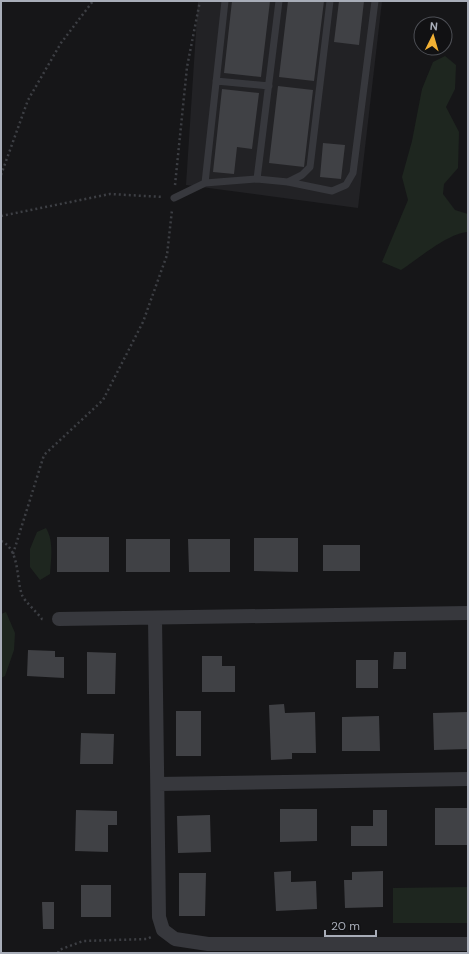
<svg xmlns="http://www.w3.org/2000/svg" width="469" height="954" viewBox="0 0 469 954" font-family="'DM Sans',sans-serif">
<style>
.built{fill:#222225}
.green{fill:#1e261f}
.building{fill:#404145}
.lines{fill:none;stroke-linecap:round;stroke-linejoin:round}
.path{stroke:#3d3f44;stroke-width:2.5;stroke-dasharray:2 3;stroke-linecap:butt}
.service{stroke:#37383d;stroke-width:7}
.minor{stroke:#37383d;stroke-width:14}
</style>
<rect width="100%" height="100%" fill="#161618"/>
<path class="built" d="M198 1H382L358 208 186 185Z"/>
<path class="green" d="M445 56 456 65 455 89 446 107 459 132 458 168 444 184 443 194 455 210 468 214V232C448 233 418 259 401 270L382 262 408 200 402 177 412 141 422 89 433 62Z
M46 528C54 541 51 559 50 574L40 580 30 567V549L37 532Z
M6 612 15 633 14 650 5 676 1 678V614Z
M468 887V923H393V888Z"/>
<path class="building" d="M232 1H270L261 77 224 73Z
M288 1H324L314 81 279 77Z
M339 1H364L359 45 334 42Z
M278 86 313 90 304 167 269 163Z
M222 89 259 93 252 149 237 147 234 174 213 172Z
M323 143 345 145 341 179 320 177Z
M57 537H109V572H57Z
M254 538H298V572L254 571Z
M126 539H170V572H126Z
M188 539H230V572H189Z
M323 545H360V571H323Z
M28 650 55 651V657H64V678L27 676Z
M87 652 116 653 115 694H87Z
M394 652H406V669H393Z
M202 656H222V666H235V692H202Z
M356 660H378V688H356Z
M284 704 285 713 315 712 316 753H292V759L271 760 269 705Z
M176 711H201V756H176Z
M468 712V749L434 750 433 713Z
M379 716 380 751H342V717Z
M81 733 114 734 113 764H80Z
M435 808H468V845H435Z
M280 809H317V841L280 842Z
M76 810 117 811V825H108V852L75 851Z
M373 810H387V846H351V826H373Z
M210 815 211 852 178 853 177 816Z
M291 871V882L316 881 317 909 276 911 274 872Z
M383 871V907L345 908 344 880H352V872Z
M179 873H206L205 916H179Z
M81 885H111V917H81Z
M42 902H54V929H43Z"/>
<g class="lines">
<path class="path" d="M1 175 28 100 61 43 93 1
M175 185 187 67 200 1
M1 216 110 194 163 197
M1 541C20 549 16 579 22 595 25 602 37 612 42 619H45
M13 554 44 455 103 400 143 322 167 255 172 210
M58 953 59 950 83 941 147 939 151 937"/>
<path class="service" d="M216 81 269 86
M257 179 279 1
M288 182 302 175 310 167 330 1
M205 183 225 1
M174 198 205 183 257 179 288 182 332 191 346 185 353 173 375 1"/>
<path class="minor" d="M155 618 159 917 163 930 175 939 208 944H468
M59 619 468 613
M158 784 468 779"/>
</g>
<rect width="469" height="954" fill="none" stroke="#a8adb8" stroke-width="4"/>
<g transform="translate(433 36) rotate(5)"><circle r="19" fill="#111113" stroke="#4d4f55"/>
<path d="M0-3L7 15L0 10L-7 15Z" fill="#f2b134"/>
<text y="-6" font-size="11" font-weight="bold" text-anchor="middle" fill="#a8adb8">N</text>
</g>
<path d="M325 930v6h51v-6" fill="none" stroke="#a8adb8" stroke-width="2"/>
<text x="331" y="930" font-size="12" fill="#a8adb8" stroke="#111113" stroke-width="3" paint-order="stroke">20 m</text>
</svg>
